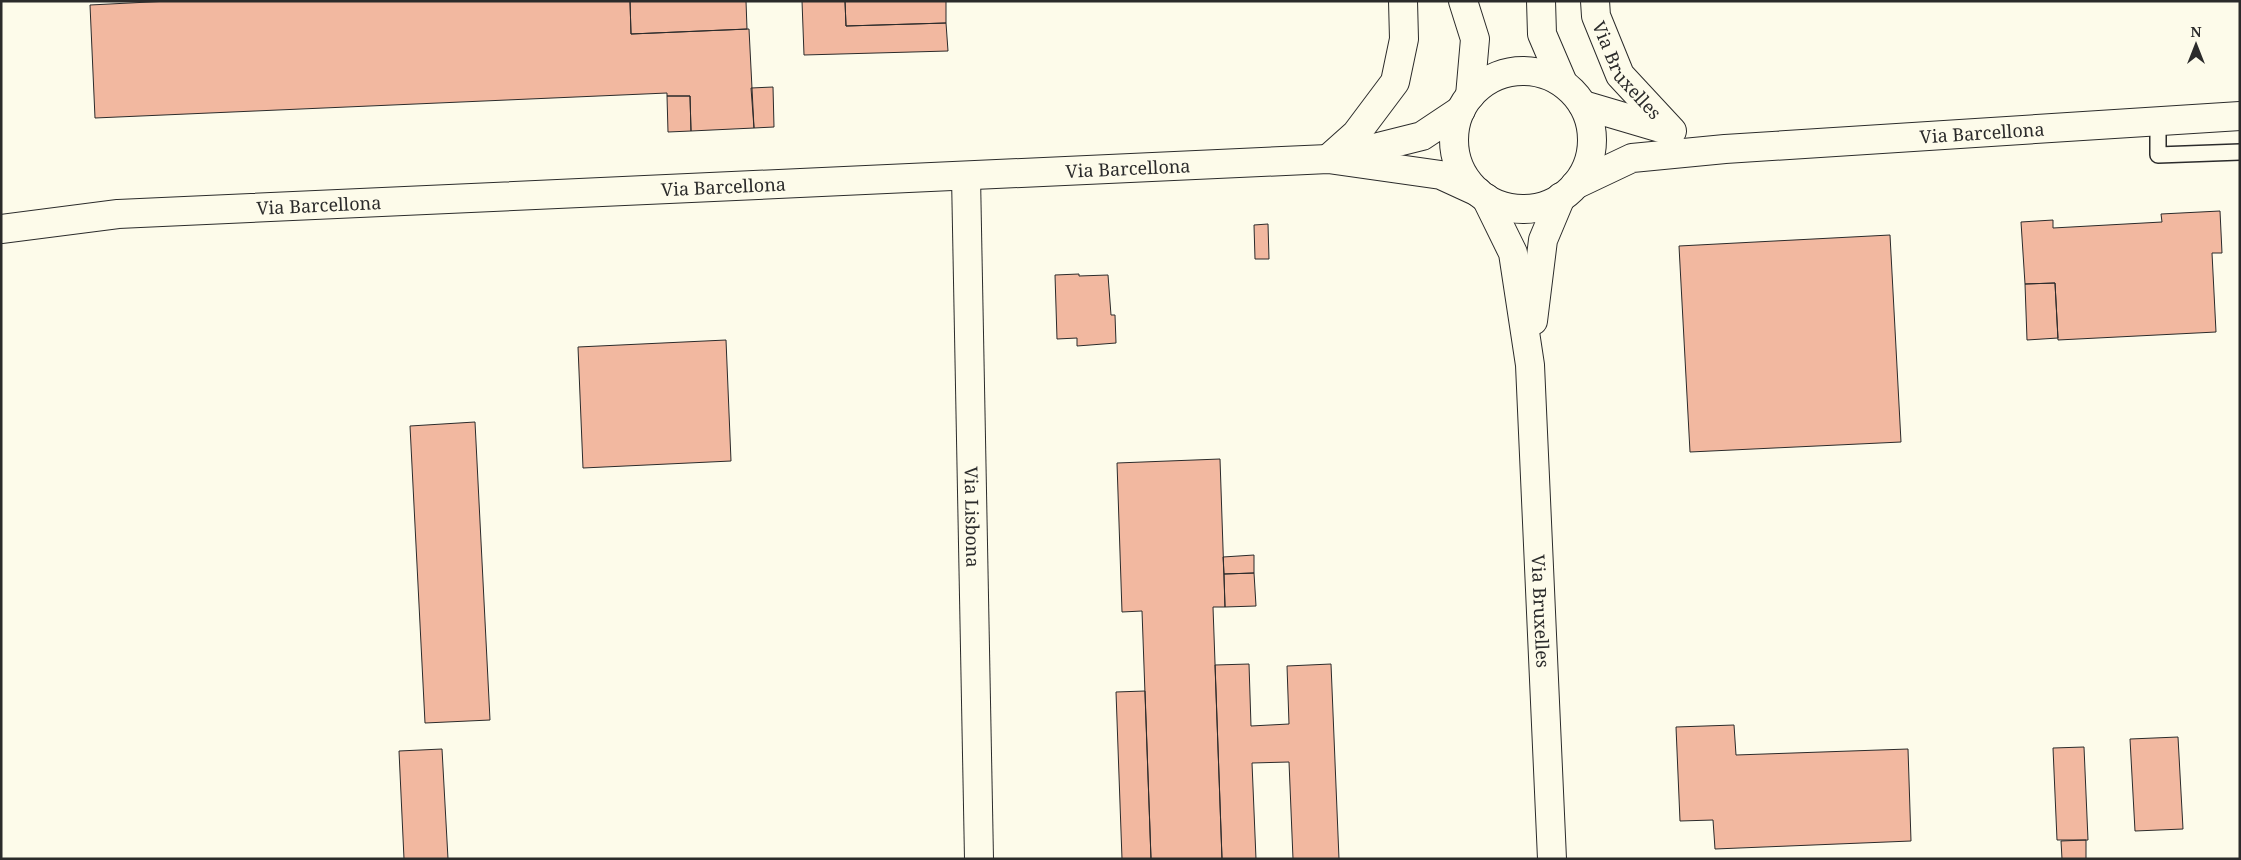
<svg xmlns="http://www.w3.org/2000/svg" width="2241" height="860" viewBox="0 0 2241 860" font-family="'Noto Serif',serif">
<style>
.building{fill:#f2b8a0;stroke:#2b2b2b}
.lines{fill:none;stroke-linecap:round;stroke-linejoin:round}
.lane-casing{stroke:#2b2b2b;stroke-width:18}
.street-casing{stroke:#2b2b2b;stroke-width:30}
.lane{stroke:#fdfbea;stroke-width:15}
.street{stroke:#fdfbea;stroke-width:28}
.labels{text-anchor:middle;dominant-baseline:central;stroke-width:4;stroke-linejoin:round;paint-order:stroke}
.street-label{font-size:18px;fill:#2b2b2b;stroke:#fdfbea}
</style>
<rect width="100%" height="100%" fill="#fdfbea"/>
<path class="building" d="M169 1H630L631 34 749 29 754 128 691 131 690 96H667V93L95 118 90 5Z
M630 1H746L747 29 631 34Z
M802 1H845L846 26 946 23 948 51 804 55Z
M845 1H946V23L846 26Z
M773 87 774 127 754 128 751 88Z
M667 96H690L691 131 668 132Z
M2220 211 2222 253H2212L2216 332 2058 340 2055 283 2025 284 2021 222 2053 220V228L2162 222 2161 214Z
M1268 224 1269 259H1255L1254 225Z
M1890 235 1901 442 1690 452 1679 246Z
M1079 274V276L1108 275 1111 315H1115L1116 343 1077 346V338L1057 339 1055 275Z
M2055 283 2058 338 2027 340 2025 284Z
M726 340 731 461 583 468 578 347Z
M475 422 490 720 425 723 410 426Z
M1220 459 1225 607H1213L1222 859H1151L1142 611 1122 612 1117 463Z
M1254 555V573L1224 574 1223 557Z
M1254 573 1256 606 1225 607 1224 574Z
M1249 664 1251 726 1289 724 1287 666 1331 664 1339 859H1293L1289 762 1252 763 1256 859H1222L1215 665Z
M1145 691 1151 859H1122L1116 692Z
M1734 725 1736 755 1908 749 1911 841 1715 849 1713 820 1680 821 1676 727Z
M2178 737 2183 829 2135 831 2130 739Z
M2084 747 2088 840H2057L2053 748Z
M442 749 448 859H404L399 751Z
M2086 840V859H2062L2061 841Z"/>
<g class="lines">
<defs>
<path id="lane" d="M2158 120V155L2240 152"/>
<g id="street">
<path d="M1463 1 1475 39 1470 96"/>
<path d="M1541 1 1542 34 1563 83"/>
<path id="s1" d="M1595 1 1596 16 1620 75 1672 131"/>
<circle cx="1523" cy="140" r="69"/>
<path d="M1583 105 1671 131"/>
<path d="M1342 156 1422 136 1461 110"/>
<path d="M1328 159 1356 134 1395 82 1404 39 1403 1"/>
<path id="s2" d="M966 176 979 859"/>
<path id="s3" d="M1575 185 1632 158 1725 149 2240 116"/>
<path id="s4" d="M1486 198 1513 253 1530 365 1552 859"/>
<path id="s5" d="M1 229 118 214 1328 159 1441 175 1478 192"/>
<path d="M1533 321 1543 240 1561 197"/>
</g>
</defs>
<use href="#lane" class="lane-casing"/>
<use href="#street" class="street-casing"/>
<use href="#lane" class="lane"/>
<use href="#street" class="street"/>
</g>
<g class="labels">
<g class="street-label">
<text stroke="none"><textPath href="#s1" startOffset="78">Via Bruxelles</textPath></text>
<text stroke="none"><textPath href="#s3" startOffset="414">Via Barcellona</textPath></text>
<text stroke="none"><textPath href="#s5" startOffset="1129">Via Barcellona</textPath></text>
<text stroke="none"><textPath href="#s5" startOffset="724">Via Barcellona</textPath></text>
<text stroke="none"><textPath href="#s5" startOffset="319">Via Barcellona</textPath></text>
<text stroke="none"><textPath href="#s2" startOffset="341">Via Lisbona</textPath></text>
<text stroke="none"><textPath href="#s4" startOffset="421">Via Bruxelles</textPath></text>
</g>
</g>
<rect width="2241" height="860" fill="none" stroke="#2b2b2b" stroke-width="5"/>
<g transform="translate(2196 45)" stroke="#fdfbea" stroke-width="4" paint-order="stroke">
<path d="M0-4L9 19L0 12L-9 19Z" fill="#2b2b2b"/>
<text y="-8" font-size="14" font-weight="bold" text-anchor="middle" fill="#2b2b2b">N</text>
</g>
</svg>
